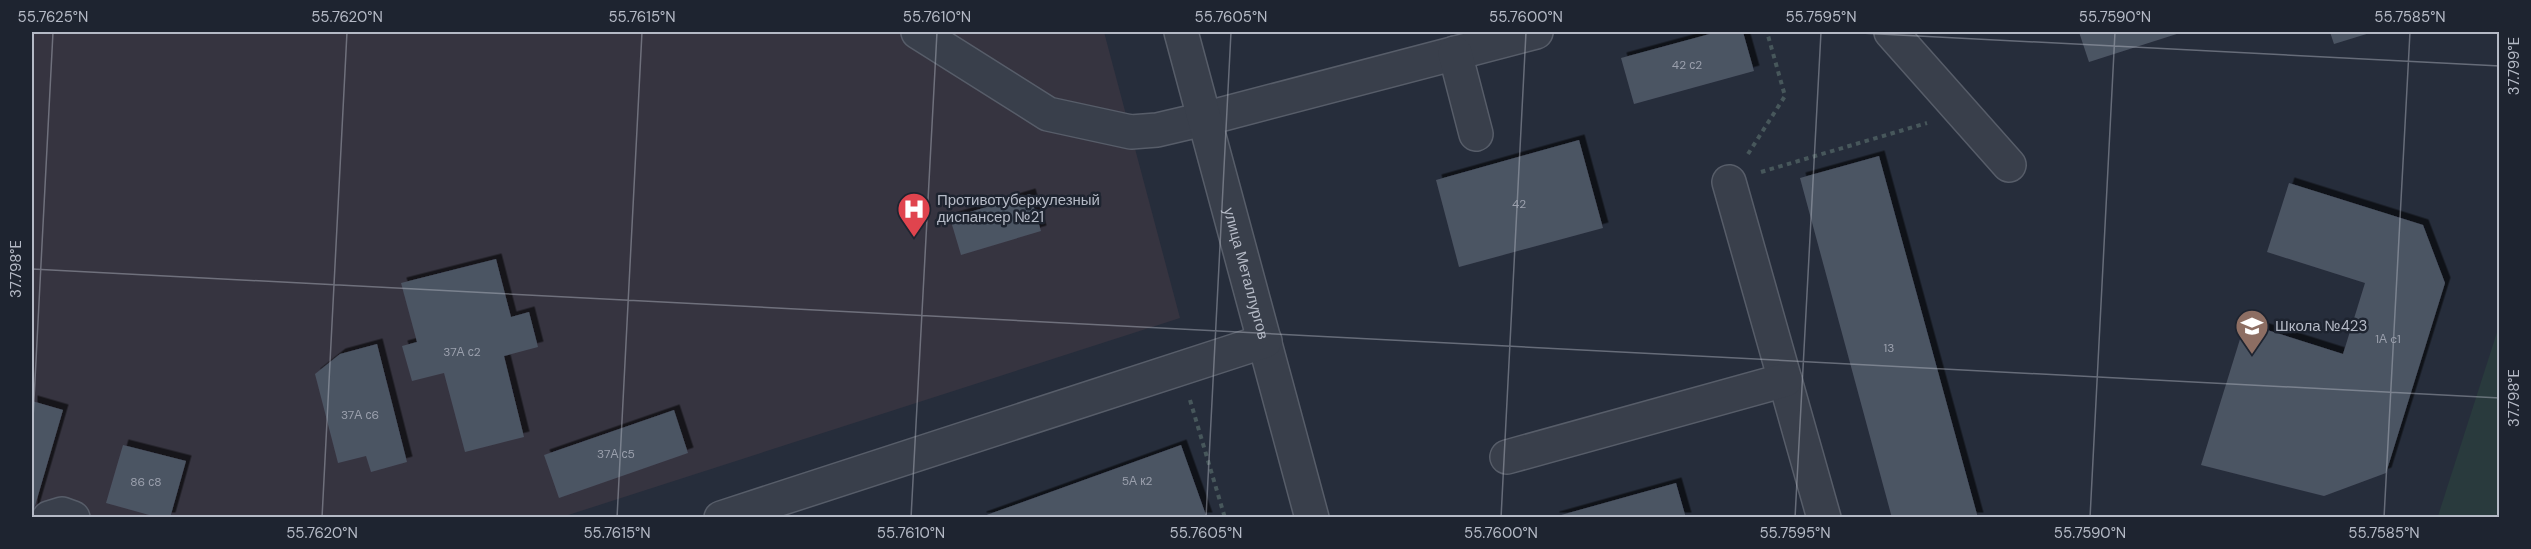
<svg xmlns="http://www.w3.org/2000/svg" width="2531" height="549" viewBox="0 0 2531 549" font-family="'DM Sans',sans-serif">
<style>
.medical{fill:#363440}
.green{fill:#293a3d}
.building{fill:#4c5463;filter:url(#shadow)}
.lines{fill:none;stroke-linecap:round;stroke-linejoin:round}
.minor-casing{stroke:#575d69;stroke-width:36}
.path{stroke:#47575b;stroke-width:4;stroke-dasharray:4.5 4.5;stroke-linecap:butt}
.minor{stroke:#393f4b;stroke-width:33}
.ticks{fill:none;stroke:#b5bac6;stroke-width:1.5;stroke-opacity:0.45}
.labels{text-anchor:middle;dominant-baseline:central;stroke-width:5;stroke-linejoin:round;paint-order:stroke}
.number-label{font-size:12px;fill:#9ba0ad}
.poi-label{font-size:15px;fill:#b5bac6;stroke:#1e2430;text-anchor:start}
.street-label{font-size:15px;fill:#b5bac6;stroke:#1e2430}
.neatline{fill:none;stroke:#b5bac6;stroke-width:2}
.ticks-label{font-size:15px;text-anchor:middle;fill:#b5bac6}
</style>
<defs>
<filter id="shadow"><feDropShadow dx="5.5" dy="-5.5" stdDeviation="0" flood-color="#0009"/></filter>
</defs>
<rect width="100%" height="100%" fill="#262d3b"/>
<path class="medical" d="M32 32H1104L1180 318 562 517H32Z"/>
<path class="green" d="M2499 326V517H2442L2438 516Z"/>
<path class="building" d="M1717 32H1743L1754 71 1634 104 1621 58Z
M2079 32H2183L2089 62Z
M2330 32H2373L2334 44Z
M1579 140 1603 228 1459 267 1436 180Z
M1879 156 1978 518H1892L1800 178Z
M2289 183 2423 225 2445 283 2386 473 2324 496 2201 465 2245 323 2343 354 2365 283 2267 252Z
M1030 194 1041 231 961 255 950 218Z
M496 259 511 317 529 312 538 347 504 356 524 437 465 452 444 373 412 381 402 346 417 342 401 283Z
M377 344 407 462 371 472 366 456 338 463 315 374 340 354Z
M32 401 63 410 32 516Z
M674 410 688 453 559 498 544 455Z
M123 445 186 461 170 518H160L106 503Z
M1181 445 1207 518H981V517Z
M1676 483 1686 518H1554V517Z"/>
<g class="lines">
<defs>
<g id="minor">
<path d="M918 32 1048 114 1131 132 1157 130 1204 119 1536 32"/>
<path id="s1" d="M1181 32 1312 518"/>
<path d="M1891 32 2009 165"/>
<path d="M1455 53 1476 134"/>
<path d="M1729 182 1824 518"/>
<path d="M1507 457 1785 380"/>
<path d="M49 518 62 514 73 518"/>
<path d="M721 518 1265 341"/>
</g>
</defs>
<use href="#minor" class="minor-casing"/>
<path class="path" d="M1748 154 1785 96 1767 32
M1761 172 1927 123
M1190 400 1225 518"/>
<use href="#minor" class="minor"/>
</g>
<path class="ticks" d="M1841 32 2500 66M32 269 2500 398M32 438 53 32M322 518 347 32M617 518 642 32M911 518 937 32M1206 518 1231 32M1501 518 1526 32M1795 518 1821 32M2090 518 2115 32M2384 518 2410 32"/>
<defs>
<symbol id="hospital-pin" viewBox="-11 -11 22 30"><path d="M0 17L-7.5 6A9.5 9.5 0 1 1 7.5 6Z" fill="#e0444e" stroke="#1e2430"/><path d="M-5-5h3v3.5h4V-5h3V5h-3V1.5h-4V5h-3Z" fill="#fff"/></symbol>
<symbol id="school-pin" viewBox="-11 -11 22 30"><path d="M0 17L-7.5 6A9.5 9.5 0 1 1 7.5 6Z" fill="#8d6e63" stroke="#1e2430"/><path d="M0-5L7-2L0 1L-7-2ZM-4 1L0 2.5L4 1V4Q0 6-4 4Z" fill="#fff"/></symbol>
</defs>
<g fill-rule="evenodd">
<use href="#hospital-pin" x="895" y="190" width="38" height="52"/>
<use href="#school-pin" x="2233" y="307" width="38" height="52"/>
</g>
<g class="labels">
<g class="number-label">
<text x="1687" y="65">42 с2</text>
<text x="1519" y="204">42</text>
<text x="2388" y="339">1А c1</text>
<text x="1889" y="348">13</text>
<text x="462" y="352">37А с2</text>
<text x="360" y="415">37А с6</text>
<text x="616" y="454">37А с5</text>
<text x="1137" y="481">5А к2</text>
<text x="146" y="482">86 с8</text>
</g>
<g class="poi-label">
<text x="937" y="200">Противотуберкулезный<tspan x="937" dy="17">диспансер №21</tspan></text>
<text x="2275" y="326">Школа №423</text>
</g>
<g class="street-label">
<text stroke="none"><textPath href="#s1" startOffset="250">улица Металлургов</textPath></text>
</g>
</g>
<rect width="2531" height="549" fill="none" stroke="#1e2430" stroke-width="66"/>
<rect x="33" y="33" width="2465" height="483" class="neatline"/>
<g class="ticks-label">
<text x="53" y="22">55.7625°N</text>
<text x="347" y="22">55.7620°N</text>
<text x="642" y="22">55.7615°N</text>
<text x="937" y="22">55.7610°N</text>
<text x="1231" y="22">55.7605°N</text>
<text x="1526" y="22">55.7600°N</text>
<text x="1821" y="22">55.7595°N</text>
<text x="2115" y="22">55.7590°N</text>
<text x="2410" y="22">55.7585°N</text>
<text transform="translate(2514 66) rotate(-90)" y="5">37.799°E</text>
<text transform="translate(16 269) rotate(-90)" y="5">37.798°E</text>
<text transform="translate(2514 398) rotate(-90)" y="5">37.798°E</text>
<text x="322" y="538">55.7620°N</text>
<text x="617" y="538">55.7615°N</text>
<text x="911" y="538">55.7610°N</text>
<text x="1206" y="538">55.7605°N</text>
<text x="1501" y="538">55.7600°N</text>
<text x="1795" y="538">55.7595°N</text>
<text x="2090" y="538">55.7590°N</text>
<text x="2384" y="538">55.7585°N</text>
</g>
</svg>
